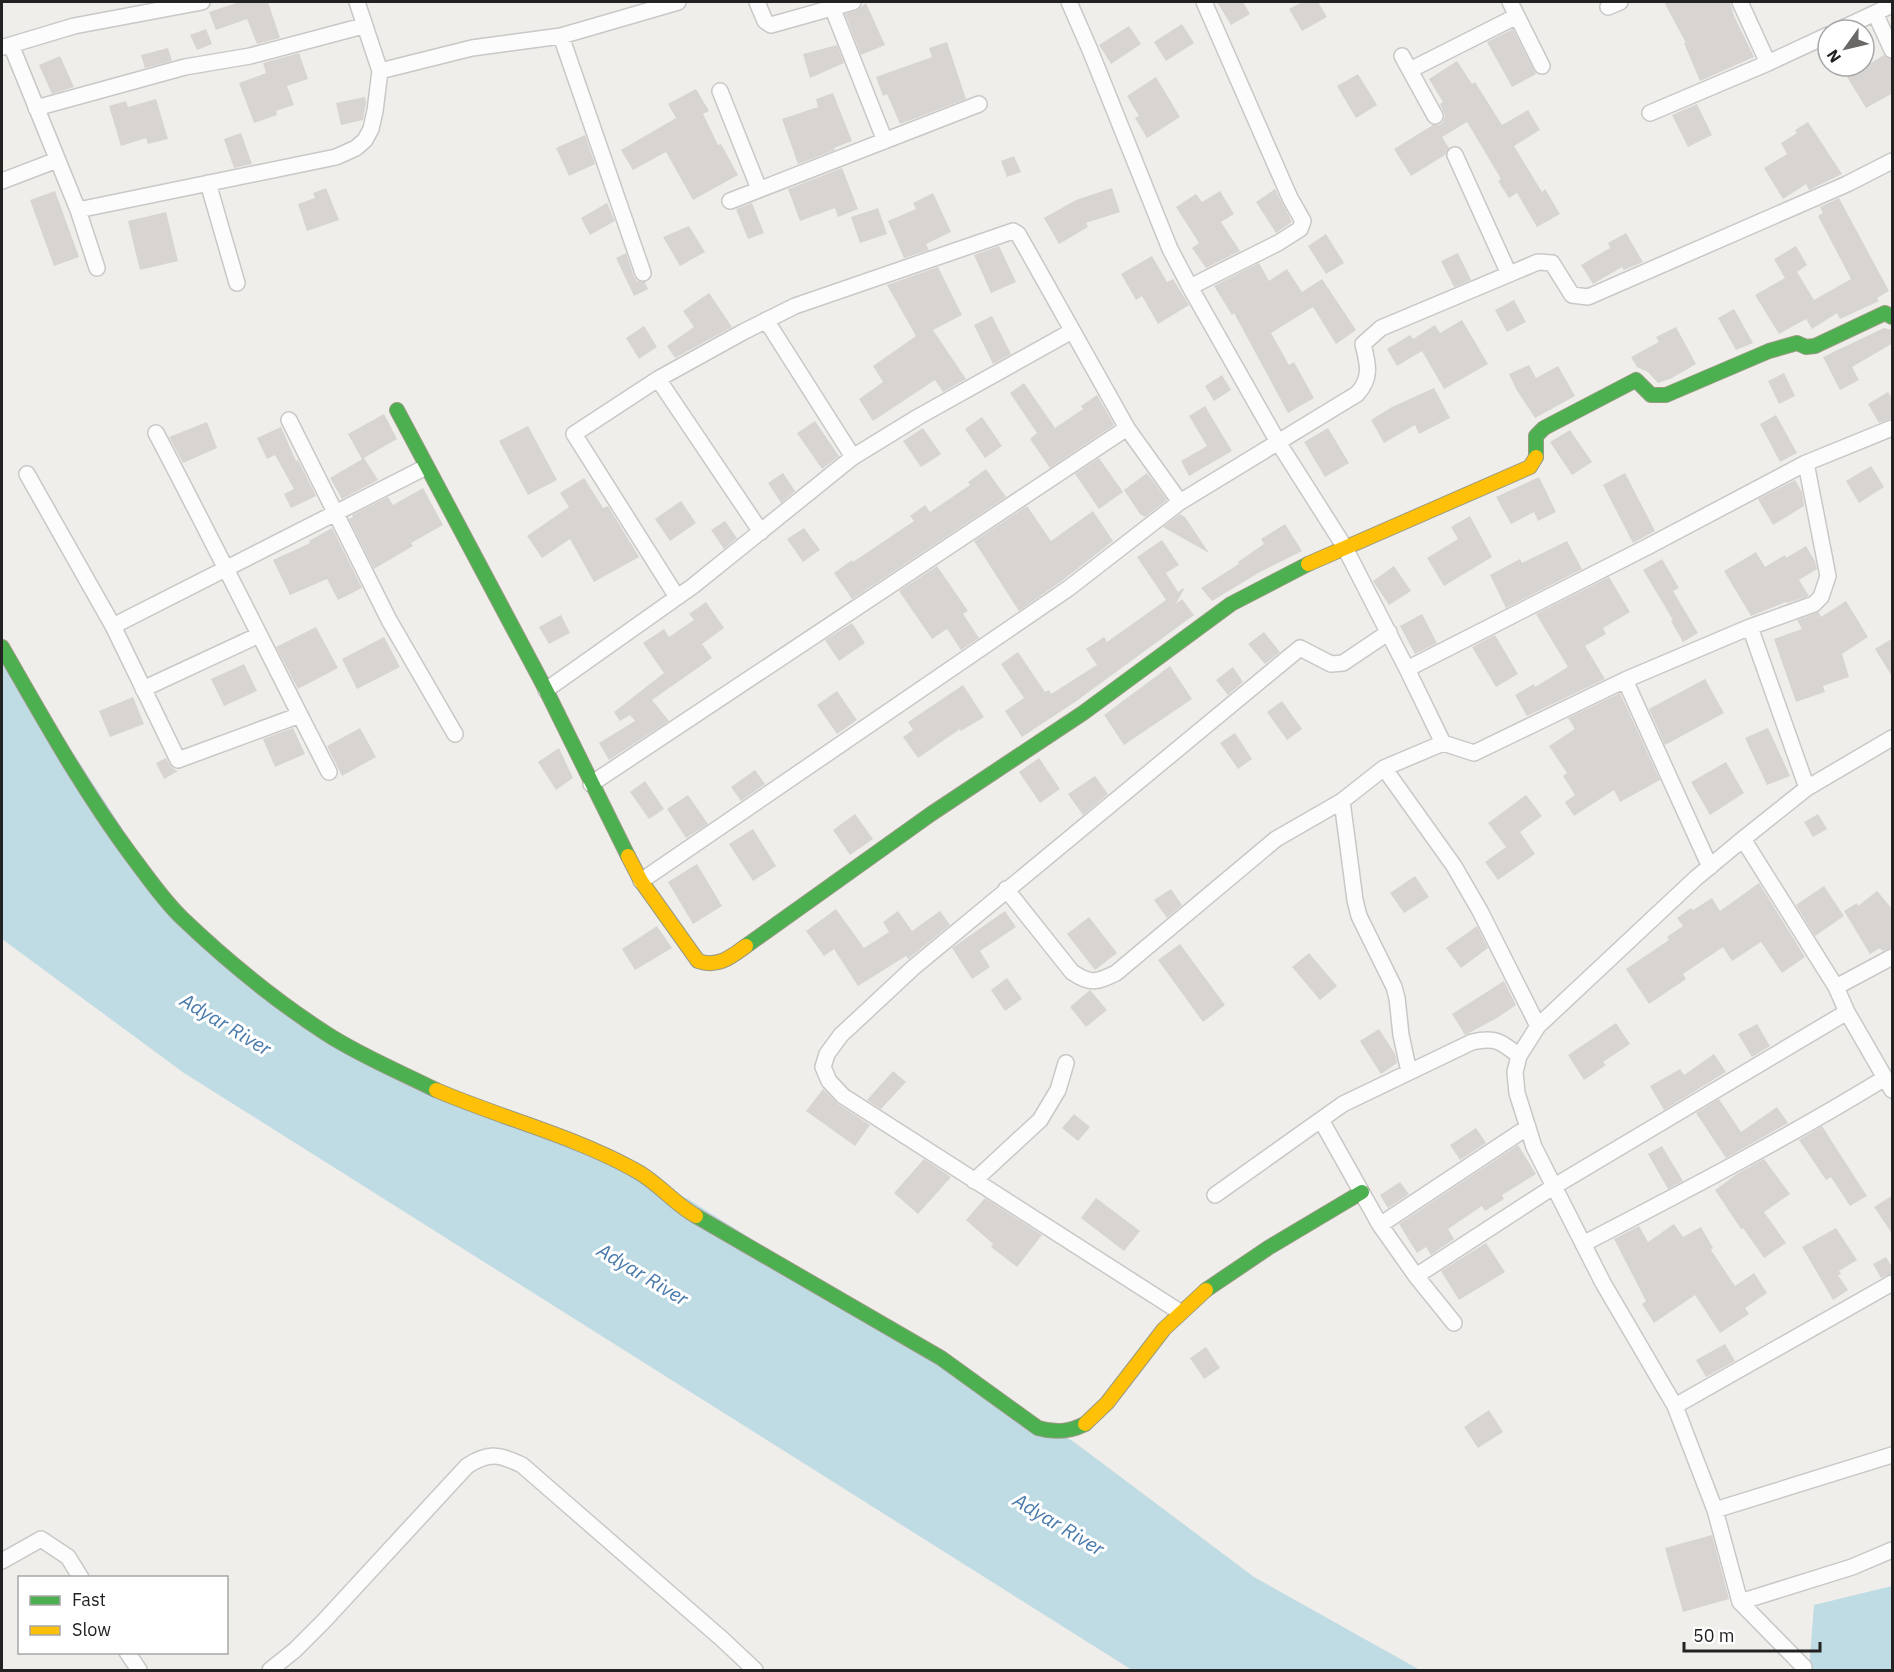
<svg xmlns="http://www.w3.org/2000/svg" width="1894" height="1672" viewBox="0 0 1894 1672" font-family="'IBM Plex Sans',sans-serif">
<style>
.water{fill:#bfdbe3}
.building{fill:#d7d4d2}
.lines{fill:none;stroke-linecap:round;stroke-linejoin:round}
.street-casing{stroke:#c9c8c7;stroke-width:18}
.fast-casing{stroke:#999a82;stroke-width:16}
.slow-casing{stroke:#999a82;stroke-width:16}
.street{stroke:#fdfcfc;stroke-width:15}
.fast{stroke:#4caf50;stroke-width:14}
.slow{stroke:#ffc107;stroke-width:14}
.labels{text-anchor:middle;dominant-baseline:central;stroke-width:6;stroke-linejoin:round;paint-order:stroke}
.water-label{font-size:20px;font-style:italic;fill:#4a7aab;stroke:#fff}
</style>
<rect width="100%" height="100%" fill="#f0eeeb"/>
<path class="water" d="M2 643 182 921 350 1048 688 1199 1074 1442 1254 1577 1420 1670H1132L184 1073 2 939Z
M1892 1586V1670H1799H1809L1814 1605Z"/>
<path class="building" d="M240 2H268L280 38 257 44 247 19 216 30 209 12Z
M1217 2H1243L1250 14 1231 25Z
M1302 2H1318L1327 17 1302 31 1289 9Z
M1664 2H1730L1734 16 1754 57 1700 81 1684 43H1686Z
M866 3 885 45 861 55 845 14 856 11Z
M1182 24 1194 43 1166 61 1154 42Z
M1129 26 1141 44 1111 64 1099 45Z
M206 29 212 44 197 50 190 35Z
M1513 29 1536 74 1512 87 1487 42Z
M947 42 966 99 900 124 887 94 883 96 876 77 932 57 929 48Z
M837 45 844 63 810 78 803 54Z
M168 48 172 61 145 68 141 55Z
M299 53 308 79 287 86 294 105 276 111 277 115 254 123 239 83 266 73 263 63Z
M1884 55 1893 60V93L1866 108 1847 77Z
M60 56 74 87 52 94 39 65Z
M1457 61 1472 84 1475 82 1502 125 1528 110 1540 130 1514 146 1542 192 1545 189 1560 214 1537 227 1517 193 1509 198 1498 181 1501 179 1467 122 1442 137 1449 148 1445 155 1411 176 1394 149 1433 125H1439L1443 122 1445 116 1440 104 1443 102 1429 79Z
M1358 74 1377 105 1356 118 1337 86Z
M1156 77 1180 117 1147 138 1135 118 1139 116 1127 96Z
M696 89 709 111 703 114 718 145 721 144 738 175 693 200 666 152 633 170 621 150 676 118 668 104Z
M833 93 852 141 834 148 835 150 798 164 782 119 818 107 816 99Z
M365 97 366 103 363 120 341 125 336 103Z
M156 99 168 139 148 144 146 138 121 146 109 106 126 101 128 107Z
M1697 104 1712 135 1688 147 1672 115Z
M1808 122 1842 174 1809 190 1806 184 1783 199 1764 168 1787 154 1781 143 1797 133 1795 130Z
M241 133 252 164 234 168 224 139Z
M585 135 595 164 569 176 556 148Z
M1014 156 1021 172 1007 177 1001 161Z
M842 168 858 209 838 217 835 208 800 221 788 189Z
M326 188 339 220 307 231 298 204 315 198 313 193Z
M1112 188 1120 212 1086 223 1088 227 1059 244 1044 218 1076 200Z
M1275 189 1292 222 1276 233 1256 202Z
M55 191 79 257 54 266 30 200Z
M1220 191 1234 214 1221 222 1240 251 1206 268 1192 248 1199 243 1176 207 1196 194 1202 202Z
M933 193 951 232 926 244 929 250 904 258 888 221 916 209 913 203Z
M1839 198 1889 291 1877 298 1879 301 1840 319 1837 313 1812 329 1806 319 1779 334 1755 295 1785 278 1774 259 1796 246 1807 265 1797 272 1814 300 1851 279 1818 216 1823 213 1820 207Z
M607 203 615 221 590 235 581 218Z
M752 203 764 233 748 239 736 209Z
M878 208 887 234 860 243 851 217Z
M166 212 178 261 140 270 128 221Z
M689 226 705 252 680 266 663 237Z
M1626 233 1643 262 1624 270 1622 267 1593 284 1581 265 1610 248 1608 243Z
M1326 234 1344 263 1326 274 1308 246Z
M999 246 1016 282 991 293 974 255Z
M626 253 634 277 637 281 645 282 648 289 634 296 616 258Z
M1458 253 1471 280 1454 287 1441 261Z
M1152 256 1167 282 1173 279 1189 305 1158 324 1142 296 1136 300 1121 274Z
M1259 263 1269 281 1287 269 1302 292 1322 279 1356 330 1336 344 1313 307 1271 333 1289 365 1294 362 1314 398 1288 413 1234 313 1232 315 1214 286Z
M938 267 962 315 933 330 966 379 943 392 935 380 873 421 859 399 883 382 873 366 916 336 887 285Z
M709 293 732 327 675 358 667 346 694 327 683 311Z
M1514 300 1526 322 1507 332 1495 310Z
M1734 309 1753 343 1736 350 1718 318Z
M992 316 1011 354 993 364 974 325Z
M1462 320 1488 364 1444 389 1422 351 1397 366 1387 349 1410 335 1413 339 1435 325 1440 333Z
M644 326 657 347 639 359 626 338Z
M1676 327 1696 364 1672 378 1658 383 1648 372 1637 367 1631 357 1659 342 1656 337Z
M1884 328 1893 330V343L1852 367 1859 380 1840 390 1823 357Z
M1529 365 1536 378 1558 366 1575 396 1535 418 1516 389 1509 374Z
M1784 373 1795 396 1779 404 1768 381Z
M1222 375 1231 390 1214 401 1205 386Z
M1024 383 1055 428 1083 409 1081 406 1097 395 1114 425 1050 468 1030 439 1037 433 1010 393Z
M1434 388 1450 418 1419 434 1415 425 1384 443 1371 420 1392 407Z
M1888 392 1893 400V418L1879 423 1868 404Z
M1205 406 1232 451 1189 476 1181 461 1207 446 1189 416Z
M384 414 397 439 362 459 348 434Z
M1776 415 1797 453 1780 462 1760 424Z
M982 417 1002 446 985 458 965 429Z
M815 421 839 456 822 469 797 433Z
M207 422 217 448 183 463 169 437Z
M528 426 557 480 528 495 499 441Z
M281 427 296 461 298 460 316 496 291 508 284 494 294 489 275 455 267 459 257 438Z
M923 428 941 454 921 467 903 441Z
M1328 428 1349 463 1325 477 1304 442Z
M1570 430 1592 462 1572 475 1550 442Z
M364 458 378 480 342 499 330 478Z
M1099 458 1123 492 1099 509 1075 474Z
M1871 466 1884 487 1859 503 1846 481Z
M986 469 1006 497 852 599 834 573 852 560 853 562 914 521 910 516 925 505 930 512 970 485 968 482Z
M783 473 795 491 781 503 768 483Z
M1147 473 1167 500 1145 517 1140 514 1124 490Z
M1625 473 1655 531 1633 543 1603 485Z
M1539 477 1556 512 1538 521 1534 512 1511 524 1496 497Z
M584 478 603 508 608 506 639 557 594 582 570 539 542 558 527 536 569 507 560 493Z
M1795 480 1802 492 1804 506 1773 525 1758 499Z
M423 488 443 525 411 543 413 546 374 569 349 519 353 517 352 515 388 497 393 505Z
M681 501 696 523 670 541 655 519Z
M1027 506 1051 541 1093 511 1113 541 1063 580 1019 611 974 541Z
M1180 514 1185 517 1209 553 1163 527Z
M1470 516 1492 557 1444 586 1427 558 1458 539 1451 527Z
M725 521 737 538 724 549 711 530Z
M1285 524 1302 551 1260 572 1212 601 1201 588 1239 564 1238 562 1264 544 1261 539Z
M332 528 362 588 338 600 327 579 290 595 273 560 310 543 309 541Z
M804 528 820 550 803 562 787 539Z
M1162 540 1179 565 1166 573 1178 592 1185 587 1176 604 1182 599 1194 615 1075 702 1022 737 1005 711 1024 698 1001 664 1018 652 1045 692 1049 690 1051 694 1097 665 1086 649 1104 637 1107 642 1166 600 1137 557Z
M1567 541 1582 569 1506 608 1490 575 1520 559 1522 563Z
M1806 546 1815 561 1817 569 1799 580 1809 596 1787 603 1786 602 1751 616 1724 571 1756 552 1765 567 1785 555 1786 558Z
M1662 559 1679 588 1673 591 1698 633 1683 642 1671 621 1673 620 1643 570Z
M937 566 968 611 963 614 979 638 961 650 947 629 932 639 899 591Z
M1394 566 1411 591 1389 605 1373 581Z
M1609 577 1630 612 1603 628 1606 634 1585 646 1605 679 1527 716 1515 695 1534 684 1535 687 1568 667 1536 614Z
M1846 601 1868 637 1842 654 1849 677 1823 686 1825 692 1796 702 1774 639 1802 629 1797 620 1819 612 1821 617Z
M706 602 724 628 702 644 712 658 652 700 669 721 609 760 599 743 635 721 630 715 620 721 614 712 664 673 643 643 664 629 669 637 694 620 689 614Z
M1422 614 1437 643 1415 654 1400 626Z
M561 615 570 633 549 644 539 627Z
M852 623 865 643 839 661 825 640Z
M316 627 338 668 298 689 276 647Z
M1264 632 1280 652 1265 664 1248 644Z
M1495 635 1518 674 1496 687 1472 647Z
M384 637 400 667 357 689 342 659Z
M1893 638V678L1875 649Z
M244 664 257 691 224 706 211 679Z
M1170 666 1192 699 1124 745 1104 715Z
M1233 667 1243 682 1228 695 1216 680Z
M1705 679 1724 713 1665 745 1649 709Z
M963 685 984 717 961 731 960 729 918 758 903 737 913 730 908 722Z
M837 691 857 720 837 734 817 705Z
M1620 693 1660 780 1620 802 1614 790 1574 816 1565 802 1575 795 1563 776 1567 773 1549 746 1575 729 1568 718Z
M133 697 144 724 110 737 99 711Z
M1282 701 1302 729 1287 740 1267 712Z
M293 728 305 754 275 767 263 739Z
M360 728 376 757 342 776 327 746Z
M1768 728 1790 776 1767 785 1745 738Z
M1235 733 1252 759 1238 769 1220 743Z
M559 748 573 778 556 790 538 762Z
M166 758 172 768 178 771 164 779 156 763Z
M1039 758 1060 789 1040 803 1019 772Z
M1726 762 1744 793 1710 815 1691 782Z
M755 770 765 784 741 801 731 787Z
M1095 776 1108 794 1083 815 1068 794Z
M645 781 664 809 649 819 630 792Z
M688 795 708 824 686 838 667 809Z
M1526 795 1542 816 1520 832 1535 854 1498 880 1485 862 1506 847 1488 823Z
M855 814 873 839 850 855 833 830Z
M1818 814 1827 829 1813 837 1804 822Z
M753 829 776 866 753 881 729 844Z
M697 864 722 906 693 924 668 882Z
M1415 876 1429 897 1404 913 1390 893Z
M1759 883 1805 957 1782 973 1761 942 1732 961 1723 947 1683 974 1686 979 1649 1004 1626 969 1669 940 1667 937 1683 926 1677 918 1691 908 1693 910 1712 898 1720 911Z
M1824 886 1844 916 1815 936 1796 905Z
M1171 889 1182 905 1167 918 1154 900Z
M1877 891 1893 910V947L1882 951 1880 948 1870 954 1844 911 1857 903 1858 906Z
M836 909 864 948 889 932 883 922 898 911 912 931 940 911 950 925 908 959 906 956 858 986 834 949 824 956 806 931Z
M1005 911 1016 927 980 951 990 967 972 979 952 948Z
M1089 917 1117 953 1095 970 1067 934Z
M657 926 672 948 635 970 622 949Z
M1477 926 1488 948 1461 968 1446 948Z
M1180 944 1225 1005 1203 1022 1158 960Z
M1309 953 1337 986 1320 1000 1292 967Z
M1007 978 1022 999 1005 1011 991 990Z
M1504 981 1516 1005 1497 1018 1465 1035 1452 1014Z
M1090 990 1107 1010 1086 1027 1070 1007Z
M1616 1023 1630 1044 1603 1062 1606 1065 1584 1080 1568 1055Z
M1757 1024 1770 1046 1752 1057 1738 1034Z
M1379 1029 1395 1054 1397 1063 1381 1074 1360 1041Z
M1714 1054 1726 1072 1664 1110 1650 1086 1680 1069 1684 1075Z
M893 1071 906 1082 881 1109 867 1100Z
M823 1089 838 1104 870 1125 855 1146 806 1111Z
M1719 1099 1741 1132 1777 1107 1788 1123 1726 1158 1696 1113Z
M1074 1114 1090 1127 1078 1141 1062 1128Z
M1822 1126 1867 1196 1850 1206 1831 1177 1826 1180 1799 1140Z
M1476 1128 1486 1143 1460 1160 1450 1145Z
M1518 1145 1536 1174 1502 1195 1504 1199 1485 1211 1482 1206 1448 1229 1454 1239 1431 1255 1426 1247 1417 1253 1399 1224Z
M1662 1146 1683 1181 1668 1189 1648 1154Z
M924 1159 951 1177 918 1214 894 1193Z
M1764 1159 1790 1194 1764 1212 1786 1243 1764 1258 1743 1228 1741 1229 1715 1190 1737 1174Z
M1400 1182 1409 1194 1388 1208 1380 1195Z
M1893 1195V1235L1874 1207Z
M985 1198 1042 1235 1017 1267 991 1247 993 1244 966 1220Z
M1096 1198 1140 1231 1124 1251 1081 1218Z
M1674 1224 1683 1237 1701 1227 1713 1248 1711 1250 1735 1286 1754 1273 1767 1293 1745 1308 1749 1314 1720 1333 1695 1295 1654 1323 1642 1304 1646 1301 1614 1239 1639 1226 1648 1242Z
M1836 1228 1857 1260 1839 1271 1841 1274 1838 1275 1848 1290 1833 1300 1802 1247Z
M1486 1243 1505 1272 1459 1300 1441 1271Z
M1886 1257 1893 1269V1273L1881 1278 1873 1264Z
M1725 1344 1735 1361 1706 1377 1696 1360Z
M1206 1347 1220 1368 1204 1379 1190 1358Z
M1489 1410 1503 1432 1478 1448 1464 1427Z
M1712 1535 1729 1599 1683 1612 1665 1548Z"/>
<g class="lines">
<defs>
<path id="street" d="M757 2 765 21 771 25 853 2
M1069 2 1090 50 1170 249 1190 287 1278 442 1344 546 1407 669 1443 743 1474 753 1625 680 1750 627 1814 604 1821 597 1828 576 1806 463
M1510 2 1542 66
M1740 2 1768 63
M832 7 885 141
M1608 7 1620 2
M1875 13 1892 50
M1839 30 1892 5
M561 36 643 273
M11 45 78 210 97 268
M4 47 74 26 202 2
M1402 56 1435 116
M1410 70 1517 16
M380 71 472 48 561 36 678 2
M720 91 759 189
M36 108 185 67 250 56 363 26
M1650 113 1768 63 1828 35
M1455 155 1509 274
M2 181 57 160
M208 183 237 283
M730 201 979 104
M78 210 336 157 356 148 365 140 371 129 375 111 380 71 357 2
M1190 287 1278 243 1300 229 1303 221 1290 198 1204 2
M766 320 853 457
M658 379 743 332 795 306 1013 231 1018 234 1030 255 1127 428 1180 502
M289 420 389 620 455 734
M156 433C215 545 271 659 329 772
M27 474 113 626 178 760 300 715
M677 597 574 434 658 379 761 532
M113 626 426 467
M1750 627 1807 788
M1407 669 1647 547 1806 463 1892 428
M1625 680 1710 867
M143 689 259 635
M546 690 693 586 853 457 918 417 1072 331
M1384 768 1454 866 1480 911 1538 1026
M591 784 1127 428
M1342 801 1355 900 1359 916 1394 987 1397 998 1401 1035 1409 1072
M1743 839 1836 987 1847 1012 1892 1090
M641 881 1069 588 1180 502 1357 394C1372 378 1368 364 1363 344L1381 328 1538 262 1552 263 1572 295 1588 297 1847 184 1892 161
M1006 889 1072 972C1091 985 1097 982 1116 973L1276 839 1342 801 1384 768 1443 743
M1836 987 1892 957
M1321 1120 1380 1225 1416 1276 1454 1323
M974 1181 1040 1120 1058 1090 1066 1063
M1215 1195 1343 1104 1472 1042C1495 1037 1501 1041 1519 1056
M1380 1225 1528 1127
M1583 1244C1685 1191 1787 1138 1885 1078
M1416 1276 1553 1187 1847 1012
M1180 1312 843 1096 829 1081 823 1067 827 1054 841 1035 914 967 1300 648 1331 664 1343 663 1389 632
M1675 1406 1892 1283
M1715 1510 1892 1455
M2 1561 41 1539 68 1557 81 1578
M1740 1602 1852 1567 1892 1550
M127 1652 139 1670
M1804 1667 1740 1602 1715 1510 1675 1406 1603 1283 1534 1147 1517 1093 1515 1072 1519 1056 1538 1026 1696 878 1743 839 1807 788 1892 738
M270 1670 295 1650 323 1622 467 1466C489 1452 499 1454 522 1465L722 1639 755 1670"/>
<path id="fast" d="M397 410 546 690 628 856
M1536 457V436L1544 428 1636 380 1651 395H1666L1769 351 1797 343 1806 347 1815 346 1885 313 1892 317
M2 647C43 718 82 789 131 855 147 876 163 900 182 918 227 961 276 1001 327 1034 361 1056 400 1072 436 1090
M746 946 931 814 1083 713 1231 604 1308 564
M696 1216 941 1358 1038 1428C1055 1433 1069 1432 1085 1424
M1206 1290 1268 1248 1362 1192"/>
<path id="slow" d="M1308 564 1530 467 1536 457
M628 856 641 881 698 961C718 968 731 957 746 946
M436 1090C501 1118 571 1135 633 1169 657 1181 673 1203 696 1216
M1085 1424 1107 1403 1164 1329 1206 1290"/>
</defs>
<use href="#street" class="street-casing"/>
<use href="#fast" class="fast-casing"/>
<use href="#slow" class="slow-casing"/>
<use href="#street" class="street"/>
<use href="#fast" class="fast"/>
<use href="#slow" class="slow"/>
</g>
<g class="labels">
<g class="water-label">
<text transform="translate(226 1024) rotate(31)">Adyar River</text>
<text transform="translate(643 1274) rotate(31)">Adyar River</text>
<text transform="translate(1059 1524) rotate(31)">Adyar River</text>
</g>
</g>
<rect width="1894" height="1672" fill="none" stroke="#222222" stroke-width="6"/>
<rect x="18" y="1576" width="210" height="78" fill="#ffffff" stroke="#a7a7a7" stroke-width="1.5"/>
<rect x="30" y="1596" width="30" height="9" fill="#4caf50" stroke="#a7a7a7" stroke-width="1.5"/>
<text x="72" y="1606" font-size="18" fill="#222222">Fast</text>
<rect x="30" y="1626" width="30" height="9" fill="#ffc107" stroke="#a7a7a7" stroke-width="1.5"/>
<text x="72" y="1636" font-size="18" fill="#222222">Slow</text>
<g transform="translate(1846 48) rotate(236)"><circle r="28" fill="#ffffff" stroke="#a7a7a7" stroke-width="1.5"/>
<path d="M0-4.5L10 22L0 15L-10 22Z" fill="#6a6968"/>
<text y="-9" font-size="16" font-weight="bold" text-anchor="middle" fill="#222222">N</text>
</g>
<path d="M1684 1642v9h136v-9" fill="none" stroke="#222222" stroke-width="3"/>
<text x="1693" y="1642" font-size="18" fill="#222222" stroke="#ffffff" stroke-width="4.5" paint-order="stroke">50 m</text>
</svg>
